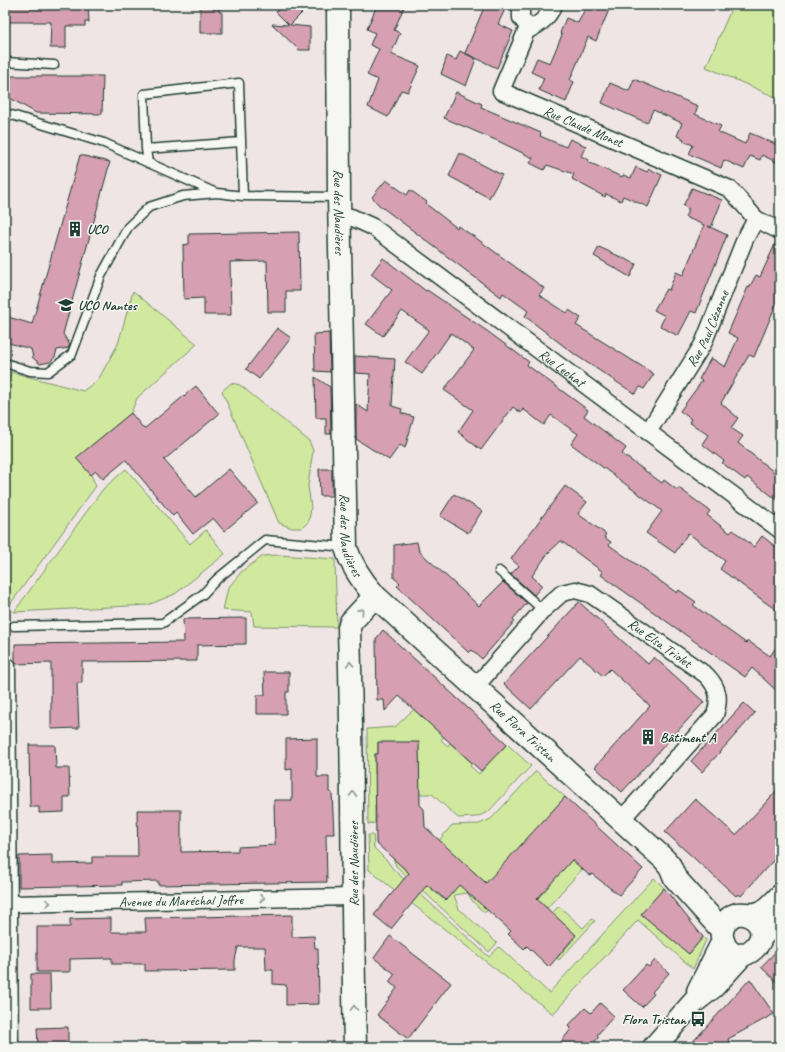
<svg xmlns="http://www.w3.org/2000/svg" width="785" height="1052" viewBox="0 0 785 1052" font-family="Caveat,sans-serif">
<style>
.green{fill:#d1e99f;stroke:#78936a}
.building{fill:#d69fb2;stroke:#1f3d34}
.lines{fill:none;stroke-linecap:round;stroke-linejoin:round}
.lane-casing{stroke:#1f3d34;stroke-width:11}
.street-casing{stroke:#1f3d34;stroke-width:19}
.secondary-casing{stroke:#1f3d34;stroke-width:25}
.lane{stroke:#f6f6f2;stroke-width:8}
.street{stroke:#f6f6f2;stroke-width:16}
.secondary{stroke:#f6f6f2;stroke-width:22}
.oneway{stroke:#8a9a93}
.labels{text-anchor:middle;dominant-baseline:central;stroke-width:3;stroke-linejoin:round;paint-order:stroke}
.street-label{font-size:14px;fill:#1f3d34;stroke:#f6f6f2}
.poi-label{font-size:14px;font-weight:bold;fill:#1f3d34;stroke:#f6f6f2;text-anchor:start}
</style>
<rect width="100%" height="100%" fill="#f0e5e5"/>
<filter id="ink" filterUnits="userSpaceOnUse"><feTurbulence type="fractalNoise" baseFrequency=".025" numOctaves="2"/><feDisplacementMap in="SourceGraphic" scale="8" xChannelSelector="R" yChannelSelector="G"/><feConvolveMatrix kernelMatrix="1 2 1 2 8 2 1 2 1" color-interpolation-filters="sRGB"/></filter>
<g filter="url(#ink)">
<path class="green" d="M733 5H780V99L706 67Z
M133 291 197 344 137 398 131 413 77 458 91 475 96 486 6 610 5 392 11 372 83 391 98 380 118 344Z
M231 383 240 385 309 441 313 450 308 486 311 507 309 521 302 528H292L279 523 222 391Z
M126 469 190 544 206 530 225 554 175 594 148 605 14 612 103 489Z
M279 555 335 559 337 627 254 626 252 612 223 610 228 588 242 571 263 556Z
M414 709 444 737 441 740 448 746 450 743 472 763 470 766 479 774 489 763 496 750 499 753 507 744 531 766 488 812 476 817 458 818 432 794H416L378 742V754H375V774L378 775V805H375V823L368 824 367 729 395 727Z
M536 771 565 797 486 912H484C477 906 471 901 468 893L454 895 459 909 497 943 489 952 396 866 393 858 412 876 414 873 443 899 468 871 437 843 452 825 479 824 491 819Z
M368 835H373L374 848 388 862 393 869 489 957 499 947 549 993 654 878 664 888 642 914 689 954 703 937 706 940 693 969 638 920 553 1014 369 870Z
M568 851 585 866 547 908 530 899Z
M559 906 583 928 592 919 595 921 559 960 557 958 574 939 552 913Z"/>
<path class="building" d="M5 5H88L89 22H85V26H66V48H50L51 22H5Z
M200 5H219V12H222V33H200Z
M284 5H294L302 13 290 25 310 27V50H299L272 24 289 25 276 12Z
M377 5H405L394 30 400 33 391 54 420 66 408 92 401 90 388 117 368 107 378 80 367 75 379 49 370 45 375 33 367 29Z
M485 5H507L498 24 513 31 497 68 465 53Z
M587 5H611L596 41 588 37 570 80 574 82 566 102 539 90 544 78 531 72 537 58 550 63 562 35 560 33 566 18 578 23Z
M460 51 476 59 466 86 441 74 447 56 456 60Z
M5 76H103L102 114 36 113 10 98H5Z
M634 79 698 106 695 114 721 126 718 132 745 144 750 133 780 146V164L762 155 760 160 750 156 744 169 724 160 721 168 689 154 693 145 683 141 684 139 677 136 682 123 653 110 647 123 602 103 610 83 629 91Z
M456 92 482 104 481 107 541 133 540 136 566 147 570 139 586 146 581 156 589 160 588 162 622 177 623 175 631 178 636 167 647 172 649 169 662 175 648 207 623 196 621 201 606 194 605 197 572 179 574 174 547 165 544 170 530 163 533 158 498 141 444 118Z
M460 153 502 175 489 198 449 176Z
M80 155 110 162 63 334 70 345 68 348 57 350 55 357 50 362 40 364 33 358 31 349 5 342V316L32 324Z
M386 180 407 195 410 190 427 202 426 204 457 228 458 226 476 238 544 288 539 295 567 313 569 310 581 318 576 325 654 374 644 389 640 387 635 394 577 356 531 321 525 316 528 311 503 293 501 297 379 205 372 197Z
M692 188 722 200 711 228 708 226 727 235 696 313 691 311 678 336 660 326 665 316 654 310 666 289 669 290 676 272 683 275 704 225 685 217 689 209 683 206Z
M299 232 300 291H286V312H268L267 261 230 262 231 315H204V298L184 299 183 245 189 244V234Z
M777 240H780V295L754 357 749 355 721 403 738 418 731 428 743 436 738 443 780 477V502L747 477 745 480 722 463 724 461 702 444 708 435 689 422 691 419 680 411 702 381 699 379 711 358 725 367 738 338 728 333 748 287 749 288 756 275 760 277Z
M599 247 636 264 630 277 594 256Z
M383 258 426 291 427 290 487 331 529 362 527 365 588 410 584 416 626 448 622 454 662 483 664 480 677 490 679 488 710 511 707 515 730 533 733 530 754 547 762 536 780 550V613L720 569 725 561 688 533 675 553 646 533 662 511 571 444 578 434 551 415 544 425 523 409 521 413 513 407 481 450 458 432 473 410 444 390 474 350 451 333 422 374 405 362 429 330 402 311 383 336 366 324 392 290 371 274Z
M277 328 291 338 259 379 246 369Z
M329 333 330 372 315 371 314 334Z
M355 356 395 359 392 406 402 409 401 413 414 417 405 448 400 445 389 460 356 439V404L368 412 370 374 355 373Z
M315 377 330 387 331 434H326V418H316Z
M196 386 219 414 164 460 196 497 229 469 258 503 224 531 213 518 193 534 176 513 173 516 126 460 103 479 96 471 91 475 76 458 131 413 144 429Z
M319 469H332V496H320Z
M565 486 587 502 578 514 606 534 604 537 611 542 609 545 677 593 679 590 696 602 693 605 746 643 748 641 770 656 780 642V694L752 668 745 677 601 575 603 572 561 541 548 553 532 576 542 586 534 595 511 574 519 566 511 559Z
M454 494 482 511 468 533 440 516Z
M417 542 419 551 479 606 503 582 527 603 513 619 515 621 482 659 472 650 469 653 397 586 400 583 394 578V545Z
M579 602 648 664 654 657 704 702 622 792 595 767 650 706 610 669 603 676 580 656 531 709 504 684Z
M246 618V644L197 645V661L82 662V683H77L79 728 51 729V663L16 664 15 661V644L184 642 183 619Z
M383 630 507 744 481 771 399 696 385 711 384 700H377L376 639Z
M264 672H289V692H286V714H257V695H265Z
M744 703 755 713 702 772 691 761Z
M317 738V777H329V792L332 793 334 834H326L327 882 158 885V881L122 882V885L19 887V856L52 855V864L92 863V857H138L137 810H181V852L238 851V847L275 845 274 800H292V769L286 770V739Z
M378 742H419L420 805 424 809 425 827 486 883 565 797 643 869 619 895 592 874 590 876 572 860 537 899 576 935 549 967 527 946 524 949 508 934 511 931 459 885 446 900 427 885 391 929 374 915 409 873 376 843 375 754H378Z
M29 745H55L56 768H69L70 797H64V812L39 813V807H30Z
M780 787V853L741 896 738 894 736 896 665 832 695 799 736 835Z
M664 888 703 937 689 954 641 914Z
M292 915V937L314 936 315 948H318L319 1004 286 1005V985L273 984V970H266L265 947H238L235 960V970L145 971V964H112V958L70 959V972H37V927H70V919L111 918V932H146L145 918Z
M390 936 451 983 408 1039 377 1015 397 988 389 982 395 974 374 958Z
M780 947V985L761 967Z
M655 960 669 973 652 992 654 994 642 1007 623 990 646 965 649 967Z
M31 974H50L51 1008H31Z
M750 979 774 1014 728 1039 731 1047H688Z
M600 1003 614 1016 597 1035 599 1037 590 1047H557L571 1029 568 1026 585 1008 591 1013Z
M68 1027V1047H38L37 1028Z"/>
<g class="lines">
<defs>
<path id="lane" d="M5 62 54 65
M5 113 104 143 216 193
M146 149 241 142
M148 163 146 149 144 94 239 83 243 196
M5 363 30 371 48 372 72 354 101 276 128 227 149 207 183 196 217 193 243 196 338 197
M499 571 543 610
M14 626 163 623 203 594 217 579 265 540 346 547"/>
<g id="street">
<path d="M521 5V18L530 29C542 23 548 17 554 5"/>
<path id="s1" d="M528 27 501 91 730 189 756 219 780 231"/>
<path id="s2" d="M340 215 351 217 373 227 780 530"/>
<path id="s3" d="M648 432 703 344 745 239 756 219"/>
<path d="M7 666 10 1047"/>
<path id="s4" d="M476 686 543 610 562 593 575 590 590 594 706 675C719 688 720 699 715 715L621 820"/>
<path id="s5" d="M9 904 352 897"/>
</g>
<g id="secondary">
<path id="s6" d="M338 5 339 197 346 548C352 567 362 581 375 596L664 859 670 866 675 878 722 930"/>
<path d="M748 915C785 934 735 977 723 941 719 930 726 917 737 914 744 913 751 916 759 913 767 911 774 902 780 896"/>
<path d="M762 936 780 918"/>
<path d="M698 991 723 941"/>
<path d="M355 1047C352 907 353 768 349 628L351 622 375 596"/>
<path d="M654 1047 694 1002 713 987 742 955"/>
</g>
</defs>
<use href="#lane" class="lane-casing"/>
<use href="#street" class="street-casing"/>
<use href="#secondary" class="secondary-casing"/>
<use href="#lane" class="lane"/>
<use href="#street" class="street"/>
<use href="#secondary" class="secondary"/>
</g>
<defs><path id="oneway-chevron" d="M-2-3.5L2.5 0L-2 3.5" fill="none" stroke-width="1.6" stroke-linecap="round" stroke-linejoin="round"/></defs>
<g class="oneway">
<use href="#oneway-chevron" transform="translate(361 611) rotate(-48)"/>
<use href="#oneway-chevron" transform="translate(350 664) rotate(-92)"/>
<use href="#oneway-chevron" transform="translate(353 794) rotate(-90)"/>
<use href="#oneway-chevron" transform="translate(262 898) rotate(-1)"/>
<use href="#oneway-chevron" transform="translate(48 903) rotate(-1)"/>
<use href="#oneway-chevron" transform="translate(354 1008) rotate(-91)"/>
</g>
</g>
<defs>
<symbol id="building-bare" viewBox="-9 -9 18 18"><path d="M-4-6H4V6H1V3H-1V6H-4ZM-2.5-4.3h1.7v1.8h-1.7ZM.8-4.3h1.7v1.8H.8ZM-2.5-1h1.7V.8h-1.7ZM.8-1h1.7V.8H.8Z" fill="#1f3d34" stroke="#f6f6f2" stroke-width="2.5" paint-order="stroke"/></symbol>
<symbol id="university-bare" viewBox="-9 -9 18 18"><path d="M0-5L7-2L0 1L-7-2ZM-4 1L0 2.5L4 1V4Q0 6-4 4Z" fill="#1f3d34" stroke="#f6f6f2" stroke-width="2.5" paint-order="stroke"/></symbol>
<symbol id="bus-bare" viewBox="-9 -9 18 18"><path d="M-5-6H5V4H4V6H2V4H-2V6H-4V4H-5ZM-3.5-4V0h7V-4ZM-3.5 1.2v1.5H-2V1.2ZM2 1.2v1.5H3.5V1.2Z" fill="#1f3d34" stroke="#f6f6f2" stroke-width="2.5" paint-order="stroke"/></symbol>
</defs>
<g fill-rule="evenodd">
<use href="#building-bare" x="64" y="218" width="22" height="22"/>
<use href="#university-bare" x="55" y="294" width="22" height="22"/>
<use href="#building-bare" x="637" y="726" width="22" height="22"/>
<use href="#bus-bare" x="687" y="1008" width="22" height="22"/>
</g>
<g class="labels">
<g class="street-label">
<text stroke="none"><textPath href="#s1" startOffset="159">Rue Claude Monet</textPath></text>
<text stroke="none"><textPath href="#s6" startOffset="207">Rue des Naudières</textPath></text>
<text stroke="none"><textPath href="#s3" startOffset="120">Rue Paul Cézanne</textPath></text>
<text stroke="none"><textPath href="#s2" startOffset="271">Rue Lechat</textPath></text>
<text stroke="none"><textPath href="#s6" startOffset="531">Rue des Naudières</textPath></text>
<text stroke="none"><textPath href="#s4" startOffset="241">Rue Elsa Triolet</textPath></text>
<text stroke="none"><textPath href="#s6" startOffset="800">Rue Flora Tristan</textPath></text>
<text transform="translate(353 864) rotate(-90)">Rue des Naudières</text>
<text stroke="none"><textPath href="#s5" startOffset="172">Avenue du Maréchal Joffre</textPath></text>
</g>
<g class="poi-label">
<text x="87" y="229">UCO</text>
<text x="78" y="305">UCO Nantes</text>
<text x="660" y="737">Bâtiment A</text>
<text x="686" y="1019" text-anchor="end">Flora Tristan</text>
</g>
</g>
<rect width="785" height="1052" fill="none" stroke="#f6f6f2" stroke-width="20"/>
<rect x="10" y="10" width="765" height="1032" fill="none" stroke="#1f3d34" stroke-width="1.5" filter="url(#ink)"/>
</svg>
